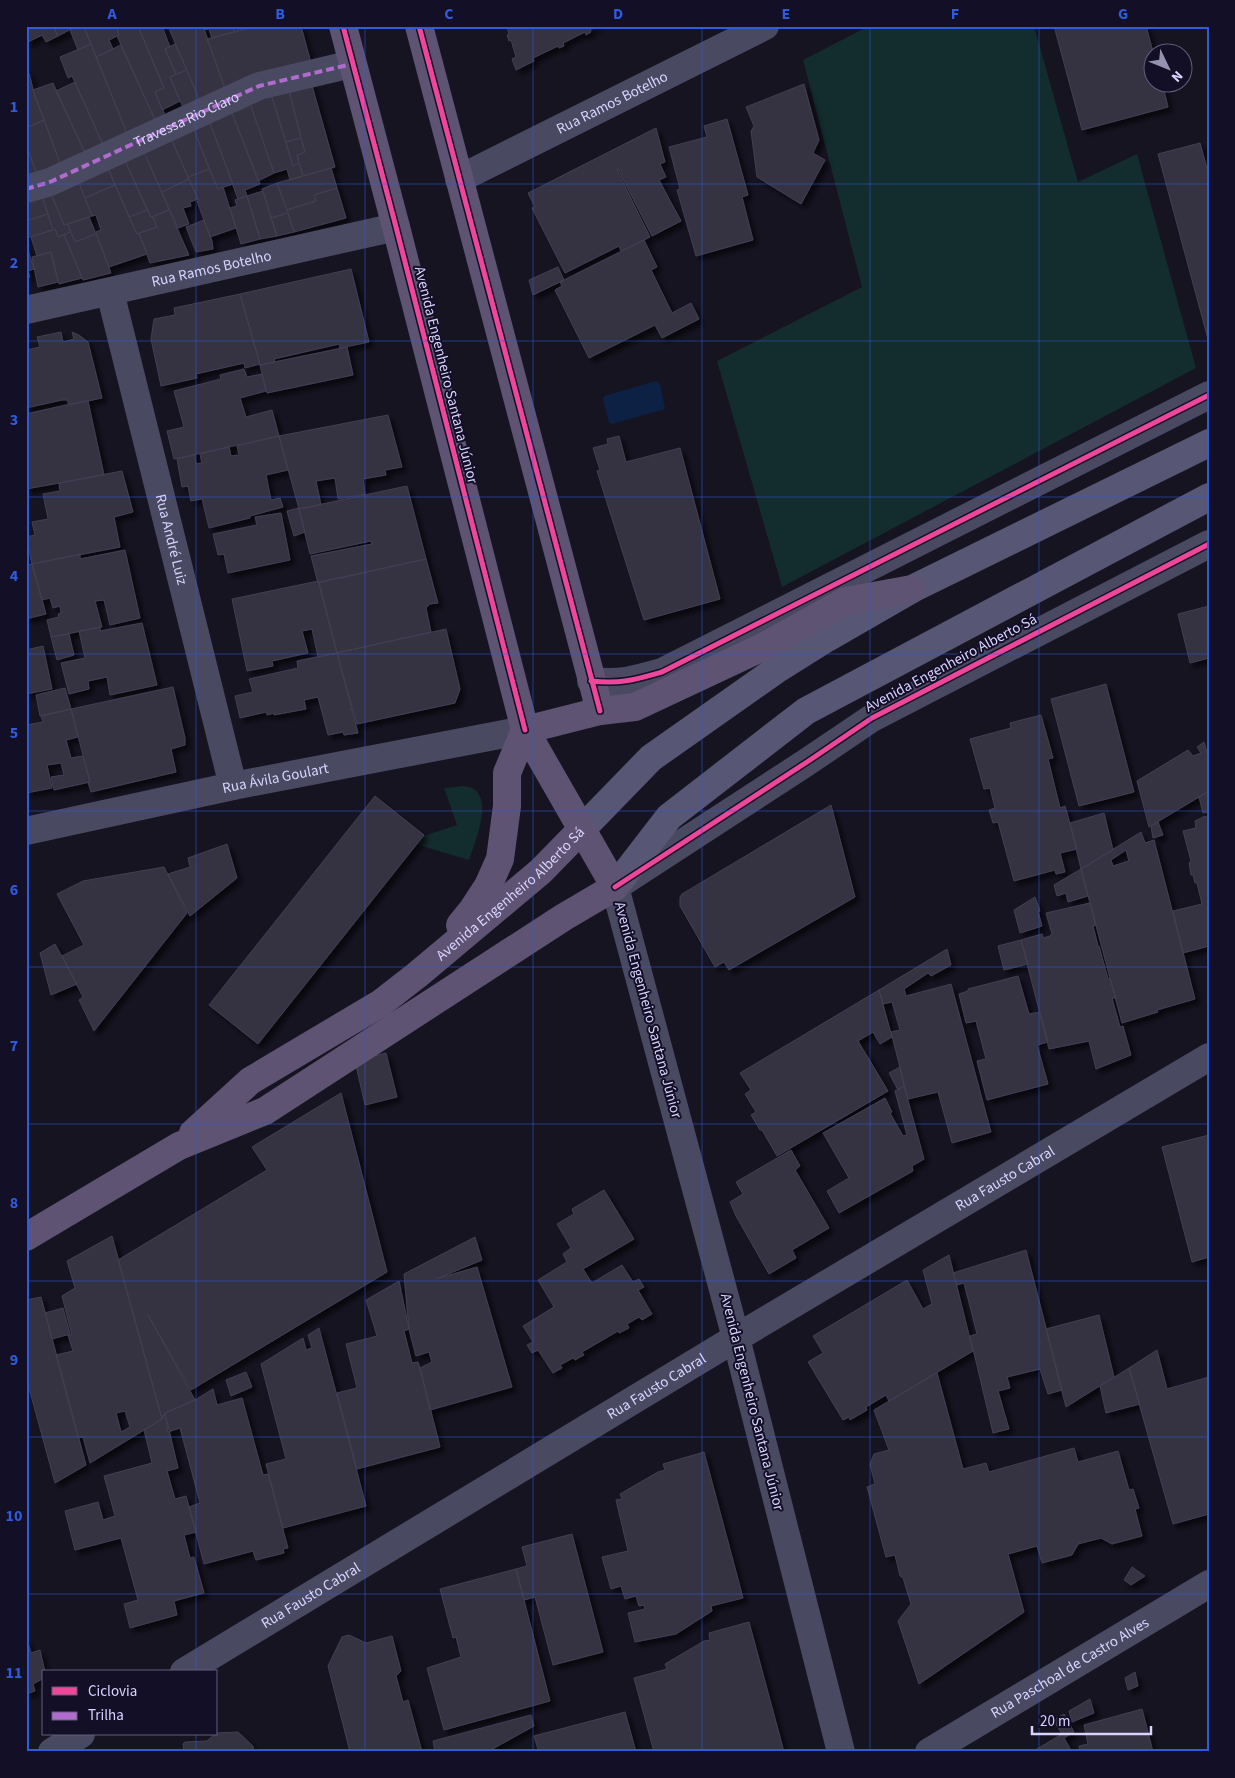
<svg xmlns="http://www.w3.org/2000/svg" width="1235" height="1778" viewBox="0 0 1235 1778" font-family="'Source Sans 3',sans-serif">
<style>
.green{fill:#132c2d}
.water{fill:#0d2144}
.building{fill:#343243;stroke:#433f54;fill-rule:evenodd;filter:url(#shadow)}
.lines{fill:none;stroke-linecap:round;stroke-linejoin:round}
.street{stroke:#4a4962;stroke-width:28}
.secondary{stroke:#575674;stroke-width:28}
.primary{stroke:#5e5373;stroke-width:28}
.quiet{stroke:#b06ccc;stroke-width:4;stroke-dasharray:8 4;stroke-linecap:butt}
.cycleway-casing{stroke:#130f26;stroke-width:8}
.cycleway{stroke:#ed469a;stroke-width:5}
.grid{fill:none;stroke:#305bdc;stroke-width:1;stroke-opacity:0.55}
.labels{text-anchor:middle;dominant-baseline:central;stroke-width:4;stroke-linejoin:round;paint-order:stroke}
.street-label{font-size:15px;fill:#d9d4ff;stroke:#130f26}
.neatline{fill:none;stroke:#305bdc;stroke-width:2}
.grid-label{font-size:16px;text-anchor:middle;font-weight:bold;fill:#305bdc}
</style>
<defs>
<filter id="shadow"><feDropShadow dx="4.5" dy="4.5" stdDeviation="2.5" flood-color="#0009"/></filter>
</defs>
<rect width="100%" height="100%" fill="#161421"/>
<path class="green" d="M869 26H1034L1078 182 1137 154 1196 368 782 587 717 361 862 287 803 60Z
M464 786C498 790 475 841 469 860L415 844 421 837 457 825 444 788Z"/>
<path class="water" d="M656 381 660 384 665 409 612 424 609 423 603 399 604 396Z"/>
<path class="building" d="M26 26H53L58 36 46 42 42 35 26 43Z
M53 26H77L58 36Z
M77 26 80 29 84 27 91 44 78 50 70 30Z
M116 26 119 35 109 40 113 49 96 57 84 27Z
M120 26H138L164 88 155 92 165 115 155 120 117 36 119 35 117 28Z
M138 26H162L170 47 165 49 176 74 170 77 180 101 162 110 155 92 164 88Z
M168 26H203L225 89 199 99Z
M203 26H233L234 32 212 38 209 29 204 30Z
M233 26H257L234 32Z
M257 26H301L311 63 225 88 207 39Z
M507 26H598L590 30 591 32 586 35 585 32 563 43 564 46 559 48 558 46 533 58 534 61 516 70 512 59 516 57 511 40 509 41 507 35H509Z
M1054 26H1146L1153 52 1152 82H1162L1168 107 1082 130Z
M91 44 127 133 103 144 72 76 68 78 60 57Z
M175 44 187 70 176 74 165 49Z
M121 45 155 120 128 136 96 57Z
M187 70 201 105 185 112 170 77Z
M26 73H29L35 97 44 120 26 128Z
M75 82 105 150 85 153 56 91Z
M311 82 335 167 303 176 297 155 305 152 288 87Z
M53 83 85 153 60 163 33 90Z
M804 84 819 140 813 153 825 160 801 204 757 177 751 131 754 126 746 107Z
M288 87 301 138 286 142 270 91Z
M270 91 293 166 299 163 303 176 290 180 287 169 274 173 248 98Z
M251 106 274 173 258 181 232 113Z
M232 113 260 184 245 190 247 196 238 199 210 123Z
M727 119 748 195 742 197 753 240 696 256 677 190 680 189 669 147 707 137 704 126Z
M44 120 60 163 37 174 26 145V128Z
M210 123 233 184 218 189 194 130Z
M656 128 665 162 660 164 666 177 659 180 681 221 652 236 618 169 617 170 650 237 621 251 619 246 565 273 532 208 535 207 528 193Z
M194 130 209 169 188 177 171 138Z
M171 138 189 179 162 192 143 150Z
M301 138 305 152 297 155 299 163 293 166 286 142Z
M1200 143 1209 176 1208 339 1158 154Z
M26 145 37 174 26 182Z
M141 145 169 210 151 217 122 154Z
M122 154 147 210 129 217 105 161Z
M105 161 115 185 85 198 78 180Z
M331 168 337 188 314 195 316 201 287 210 277 183Z
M209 169 218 189 223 187 236 228 210 237 197 201H199L188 177Z
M77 178 92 216 64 225 49 189Z
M189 179 198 199 190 202 191 206 183 208 189 224 178 228 162 192Z
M277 183 288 213 271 218 262 189Z
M115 185 137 234 139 233 147 254 109 267 96 232 101 230 96 215 92 216 85 198Z
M337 188 346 218 294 232 287 210 316 201 314 195Z
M49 189 64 225 68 224 70 232 58 237 55 229 53 230 41 193Z
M40 190 48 214 26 221V194Z
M263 191 277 236 260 239 247 196Z
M247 196 260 239 241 244 230 208 237 206 235 200Z
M147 210 151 217H153L157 227 137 234 129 217Z
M169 210 189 255 150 263 139 233 157 227 153 217Z
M288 213 294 232 277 236 271 218Z
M48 214 53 230 26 238V221Z
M89 217 96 234 75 242 68 224Z
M204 220 212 241 213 249 196 252 186 227Z
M55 229 58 237 64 235 82 278 59 284 51 252 37 256 31 237Z
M70 232 75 242 96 234 111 273 83 280 64 235Z
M644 240 657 267 651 270 672 313 691 303 699 319 662 338 655 325 589 358 555 290 562 286 560 282Z
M26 243 34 269 28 271 30 277 26 278Z
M51 252 58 282 38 287 32 257Z
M558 267 564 280 533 295 529 280Z
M351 269 369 342 340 348 339 344 274 359 275 362 260 365 240 294Z
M240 294 260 364 245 368 244 363 196 374 197 378 161 386 151 339 154 319 175 315 174 308Z
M61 332 63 342 74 339 72 332 79 335 88 342 102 398 69 405 67 400H62L26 408V350L40 347 37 337Z
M347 347 353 375 267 393 260 365Z
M244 369 247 377 262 374 266 391 240 398 246 417 272 410 279 436 174 459 167 431 184 427 174 391 221 379 220 375Z
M84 401H88L104 475 26 489V414Z
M388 415 402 467 385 470 386 475 363 479 365 494 338 499 335 478 316 481 321 505 299 509 279 436Z
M279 436 288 470 266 475 271 500 280 498 283 507 250 516V518L209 528 202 499 191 501 188 486 182 487 177 459 195 455 196 464 202 463 200 454 229 447 231 456 239 455 237 446Z
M619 436 626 462 680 448 720 599 644 620 597 471 600 470 593 448 608 444 607 439Z
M122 471 133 512 114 517 120 547 32 564 26 537 35 535 32 522 48 519 43 494 60 491 59 483Z
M407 486 426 559 318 583 311 556 372 544 371 541 310 554 299 509Z
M299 508 305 532 294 536 287 511Z
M281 513 290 560 228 573 224 554 218 555 213 534 257 525 255 517Z
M125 550 140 618 110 625 104 600 95 601 102 627 51 637 47 620 59 617 58 614 61 613 60 606 53 608 50 598 42 600 32 564 80 554V559Z
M426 559 438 603 430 604 426 608 431 632 337 653 319 582Z
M32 564 46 614 26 619V565Z
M318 581 337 653 318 657 312 629 302 631 308 653 272 661 273 666 247 671 232 599Z
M1209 606V658L1190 663 1178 614Z
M142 623 157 685 110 695 107 677 88 681 89 689 69 694 61 663 85 658 79 631 100 627V631Z
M446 629 460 689 455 703 357 724 337 653Z
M69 634 74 655 57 660 51 637Z
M43 646 52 689 26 694V650Z
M337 653 358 733 344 735 343 732 328 735 318 697 304 700 306 709 274 715V713L267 715 266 712 240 718 235 696 253 692 249 679 298 668 297 661Z
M1106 684 1134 792 1079 806 1051 699Z
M173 687 185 738V745L171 749 176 772 91 792 88 782H90L71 709Z
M65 688 71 709 40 716 36 695Z
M71 709 78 737 66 740 71 758 83 756 90 782 54 790 51 777 64 775 61 763 47 765 52 788 26 793V725L43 722 41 716Z
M1041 715 1053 758 1048 759 1060 808 1065 806 1077 849 1060 853 1065 872 1056 874 1055 870 1014 881 998 822 993 823 989 810 995 808 990 788 984 789 970 739 1011 728 1010 723Z
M1204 742 1209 759V791L1149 827 1137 781 1188 750 1193 756 1201 753 1197 747Z
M1209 791V812L1203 813 1199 797Z
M375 796 424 835 258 1044 209 1005Z
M831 805 855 897 729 970 724 962 715 967 680 906V897L682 894Z
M1104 813 1113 850 1081 869 1070 823Z
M1205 816 1209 819V946L1183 953 1173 911 1202 904 1197 883H1195L1193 875H1191L1189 863 1191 861 1183 831 1196 828 1195 821Z
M1158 822 1163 835 1153 838 1151 827Z
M1141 832 1145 843 1154 840 1195 999 1157 1010 1158 1012 1122 1023 1081 869ZM1126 850 1129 861 1113 866 1111 860Z
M227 844 237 878 190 916 168 874 190 867 188 858Z
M164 867 187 913 94 1031 79 1000 83 997 62 956 84 945 57 894 83 881Z
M1081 869 1088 896 1068 902 1066 893 1057 896 1054 885Z
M1035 897 1040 911H1038L1042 926 1020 933 1014 910Z
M1090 903 1096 925 1093 926 1098 946H1099L1108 979 1110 978 1116 998H1112L1120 1027 1123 1026 1131 1055 1096 1069 1089 1041 1049 1049 1021 940 1042 934 1043 938 1050 936 1052 934 1046 913Z
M1021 940 1028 964 1004 970 998 946Z
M55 944 77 984 51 995 40 953Z
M947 949 951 965 931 976 928 973 904 989 906 996 951 984 991 1132 952 1143 938 1092 908 1099 891 1032 900 1030 892 1002 883 1004 879 990Z
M1018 976 1029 1014 1040 1012 1048 1042 1037 1045 1048 1084 987 1100 977 1061 986 1059 976 1021 966 1023 959 994 968 991V989Z
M879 990 892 1037 880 1044 873 1032 858 1041 888 1091 777 1156 762 1130H760L751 1115 756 1112 745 1094 751 1090 740 1073Z
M386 1053 397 1097 365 1105 355 1061Z
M900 1067 904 1086 898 1090 889 1073Z
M904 1086 924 1159 912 1166 913 1171 839 1213 827 1191 849 1178 823 1133 885 1098 892 1112 890 1113 903 1136 907 1135 895 1091Z
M341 1093 387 1272 191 1390 148 1315 195 1400 165 1413 162 1419 118 1260 267 1170 252 1147Z
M1209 1135V1257L1192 1262 1162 1147Z
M791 1150 800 1166 795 1170 829 1228 792 1250 796 1258 769 1274 736 1216 730 1202 743 1194 736 1182Z
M604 1190 634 1239 583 1269 592 1283 622 1265 633 1282 639 1279 644 1287 638 1290 652 1314 642 1320 639 1317 627 1324 629 1328 619 1333 618 1331 582 1352 584 1355 575 1360 573 1358 560 1365 562 1368 553 1373 538 1350 532 1353 527 1345 533 1342 523 1326 554 1307 538 1280 567 1262 563 1254 571 1248 557 1224 574 1214 572 1209Z
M112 1236 162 1419 90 1463 83 1437 78 1438 56 1355 73 1351 68 1335H72L62 1296 75 1288 67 1261ZM125 1411 130 1427 121 1432 116 1413Z
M475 1237 482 1260 436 1279 477 1267 512 1387 430 1410 420 1368 432 1362 429 1352 416 1356 409 1329 404 1274Z
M1026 1250 1062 1390 1048 1394 1040 1369 1007 1377 1010 1388 998 1391 1009 1429 993 1433 970 1336 977 1334 964 1283 957 1285 953 1273Z
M949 1255 973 1351 889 1401 886 1395 866 1407 867 1410 850 1420 849 1417 843 1420 808 1362 823 1353 813 1336 907 1280 923 1309 932 1304 923 1270Z
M399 1281 409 1329 404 1331 412 1363 418 1362 420 1368 440 1447 357 1469 337 1393 357 1388 346 1344 377 1336 366 1300Z
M41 1297 86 1465 55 1483 26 1377V1300Z
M63 1308 70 1334 52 1339 45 1313Z
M1099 1315 1114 1377 1066 1407 1046 1329Z
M319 1328 366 1506 283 1528 266 1464 286 1459 261 1364 303 1338 306 1350 312 1348 308 1335Z
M1157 1350 1167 1389 1209 1377V1514L1173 1524 1129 1368Z
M1129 1368 1140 1404 1106 1413 1100 1386Z
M246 1372 252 1387 231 1396 226 1380Z
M937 1373 963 1469 986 1463 989 1472 1074 1448 1078 1462 1118 1451 1129 1490 1133 1489 1139 1508 1135 1509 1142 1536 1112 1544 1101 1538 1078 1544 1072 1555 1042 1563 1037 1546 1008 1554 1024 1612 919 1684 898 1621 911 1604 903 1578 900 1576 895 1555 886 1557 867 1487 875 1484 870 1464 874 1454 889 1450 874 1410Z
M213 1389 217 1405 242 1398 263 1475 268 1474 288 1548 283 1549 284 1553 256 1560 253 1551 204 1564 189 1507 200 1503 180 1428 168 1432 165 1413 195 1400Z
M165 1413 178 1468 167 1471 175 1499 186 1496 196 1532 184 1535 190 1558 194 1557 204 1593 174 1601 177 1615 130 1628 124 1604 138 1600 121 1538 75 1550 65 1511 98 1502 103 1520 115 1516 104 1476 152 1463 144 1430 162 1419Z
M704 1452 743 1598 711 1606 712 1611 676 1634 635 1642 628 1613 645 1609 644 1605 639 1606 636 1596 625 1599 621 1586 611 1589 602 1557 628 1551 616 1500 622 1499 620 1494 658 1472 665 1470 663 1464Z
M572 1534 603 1652 553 1665 535 1597 524 1600 516 1569 527 1566 522 1547Z
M1132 1567 1145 1576 1131 1585 1124 1580Z
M516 1569 550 1701 444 1730 427 1668 461 1657 456 1637 453 1638 440 1589Z
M749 1622 784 1752H654L634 1678 667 1669 665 1664 704 1641 710 1640 709 1633Z
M349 1635 366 1643 392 1636 401 1671 396 1676 403 1702 408 1700 422 1752H350L328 1666 342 1637Z
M26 1636 31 1653 40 1650 45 1672H44V1678L33 1684 35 1691 26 1694Z
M1135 1672 1138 1686 1128 1690 1125 1678Z
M1090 1699 1094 1713 1072 1722 1069 1711Z
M1142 1709 1153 1752H1080L1079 1746 1088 1744 1084 1725Z
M625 1712 636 1752H539L534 1736Z
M1064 1714 1074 1732 1064 1738 1072 1752H1032L1062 1734 1053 1720Z
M531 1715 534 1726 487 1752H435L433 1741Z
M238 1732 253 1746 254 1752H184L183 1744 185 1742 207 1741 216 1733Z"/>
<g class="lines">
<g class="street">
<path id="s1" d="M459 179 765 26"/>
<path id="s2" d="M26 189 50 182 259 86 352 64"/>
<path id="s3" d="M110 292 233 786"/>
<path id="s4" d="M26 310 396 227"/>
<path d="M591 681C621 684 634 680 662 672L1209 395"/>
<path id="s5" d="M26 831 233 786 525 730"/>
<path id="s6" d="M184 1672 736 1338 1209 1057"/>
<path d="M52 1752 81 1734"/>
<path d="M841 1752 736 1338 615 887 807 762 872 718 1209 544"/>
<path id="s7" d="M929 1752 1209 1584"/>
</g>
<path class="secondary" d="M582 829 651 758 776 670 827 638 912 589 1209 443
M615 887 669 817 806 711 1209 497"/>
<g class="primary">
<path d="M419 26 600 711"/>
<path d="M525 730 600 711 635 707 763 647 846 601 912 589"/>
<path d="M460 925 473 909 488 886 500 859 507 806V773L525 730"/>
<path id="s8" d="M193 1133 250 1081 381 1003 417 975 541 871 582 829"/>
<path d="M26 1237 179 1146 265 1111 564 917 615 887 525 730 396 227 343 26"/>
</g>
<path class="quiet" d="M26 189 50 182 259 86 352 64"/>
<defs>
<path id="cycleway" d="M343 26 396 227 525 730
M419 26 600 711
M591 681C621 684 634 680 662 672L1209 395
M615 887 807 762 872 718 1209 544"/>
</defs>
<use href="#cycleway" class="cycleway-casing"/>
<use href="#cycleway" class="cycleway"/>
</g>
<path class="grid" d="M196 26V1672M365 26V1752M533 26V1752M702 26V1752M870 26V1752M1039 26V1752M26 184H1209M26 341H1209M26 497H1209M26 654H1209M26 811H1209M26 967H1209M26 1124H1209M26 1281H1209M26 1437H1209M26 1594H1209M196 1734V1752"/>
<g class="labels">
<g class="street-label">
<text stroke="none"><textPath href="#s1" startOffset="171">Rua Ramos Botelho</textPath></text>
<text stroke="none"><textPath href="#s2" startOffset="175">Travessa Rio Claro</textPath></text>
<text stroke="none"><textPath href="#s4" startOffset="190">Rua Ramos Botelho</textPath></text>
<text transform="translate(446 375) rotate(76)">Avenida Engenheiro Santana Júnior</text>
<text stroke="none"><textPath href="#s3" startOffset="255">Rua André Luiz</textPath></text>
<text transform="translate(951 663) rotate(-28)">Avenida Engenheiro Alberto Sá</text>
<text stroke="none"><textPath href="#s5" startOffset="255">Rua Ávila Goulart</textPath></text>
<text stroke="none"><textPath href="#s8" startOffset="399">Avenida Engenheiro Alberto Sá</textPath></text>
<text transform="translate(648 1010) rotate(75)">Avenida Engenheiro Santana Júnior</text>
<text stroke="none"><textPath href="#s6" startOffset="958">Rua Fausto Cabral</textPath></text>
<text stroke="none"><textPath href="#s6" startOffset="552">Rua Fausto Cabral</textPath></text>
<text transform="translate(752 1402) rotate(76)">Avenida Engenheiro Santana Júnior</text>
<text stroke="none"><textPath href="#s6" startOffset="148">Rua Fausto Cabral</textPath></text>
<text stroke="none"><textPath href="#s7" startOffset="164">Rua Paschoal de Castro Alves</textPath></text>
</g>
</g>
<rect width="1235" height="1778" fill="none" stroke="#130f26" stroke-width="55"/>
<rect x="42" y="1670" width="175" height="65" fill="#130f26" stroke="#625e7d"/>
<rect x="52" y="1687" width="25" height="8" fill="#ed469a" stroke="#625e7d"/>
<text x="88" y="1696" font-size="15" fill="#d9d4ff">Ciclovia</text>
<rect x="52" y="1712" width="25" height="8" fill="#b06ccc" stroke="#625e7d"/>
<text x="88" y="1720" font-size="15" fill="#d9d4ff">Trilha</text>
<g transform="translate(1168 68) rotate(133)"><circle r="24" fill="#130f26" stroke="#625e7d"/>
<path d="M0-4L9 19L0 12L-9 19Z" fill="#9591b1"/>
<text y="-8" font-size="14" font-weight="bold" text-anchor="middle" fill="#d9d4ff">N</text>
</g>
<path d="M1032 1726v8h119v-8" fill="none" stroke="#d9d4ff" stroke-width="2.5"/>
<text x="1040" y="1726" font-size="15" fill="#d9d4ff" stroke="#130f26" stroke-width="4" paint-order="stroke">20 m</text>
<rect x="28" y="28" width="1180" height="1722" class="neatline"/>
<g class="grid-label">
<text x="112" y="19">A</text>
<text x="280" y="19">B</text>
<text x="449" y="19">C</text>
<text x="618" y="19">D</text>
<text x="786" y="19">E</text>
<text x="955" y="19">F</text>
<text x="1123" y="19">G</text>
<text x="14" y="112">1</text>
<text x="14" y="268">2</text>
<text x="14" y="425">3</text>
<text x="14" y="581">4</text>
<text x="14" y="738">5</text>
<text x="14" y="895">6</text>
<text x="14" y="1051">7</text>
<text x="14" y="1208">8</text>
<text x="14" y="1365">9</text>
<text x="14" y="1521">10</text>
<text x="14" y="1678">11</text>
</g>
</svg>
